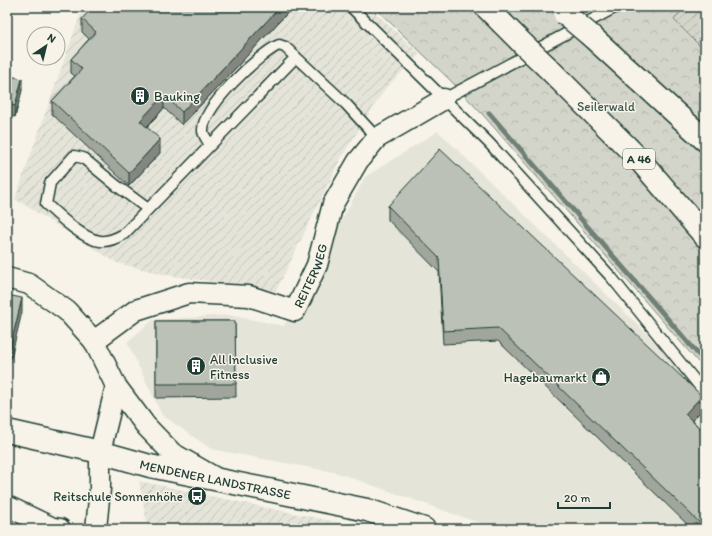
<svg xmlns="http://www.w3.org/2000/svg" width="712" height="536" viewBox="0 0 712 536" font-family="Itim,sans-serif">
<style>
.built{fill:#e5e4d9}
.industrial{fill:url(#industrial-furrows)}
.forest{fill:url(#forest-crowns);stroke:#79897f}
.garden{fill:url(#garden-furrows);stroke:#79897f}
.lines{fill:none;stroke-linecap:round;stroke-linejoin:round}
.stream{stroke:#6f8077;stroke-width:5}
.service-casing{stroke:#1f3d34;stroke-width:13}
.minor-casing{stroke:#1f3d34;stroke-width:23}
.secondary-casing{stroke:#1f3d34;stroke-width:25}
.motorway-casing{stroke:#1f3d34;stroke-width:25}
.service{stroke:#f7f3e8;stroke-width:10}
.minor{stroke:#f7f3e8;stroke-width:20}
.secondary{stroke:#f7f3e8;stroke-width:22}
.motorway{stroke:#f7f3e8;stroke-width:22}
.motorway-bridge-casing{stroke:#1f3d34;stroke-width:25;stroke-linecap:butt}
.motorway-bridge{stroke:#f7f3e8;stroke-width:22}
.wall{fill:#a1a69d;stroke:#1f3d34}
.shaded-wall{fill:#83877f;stroke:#1f3d34}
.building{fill:#bbc1b6;stroke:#1f3d34}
.labels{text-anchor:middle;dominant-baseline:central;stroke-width:3;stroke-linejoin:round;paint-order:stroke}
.shield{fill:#f7f3e8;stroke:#60746a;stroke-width:1}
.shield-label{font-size:12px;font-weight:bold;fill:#1f3d34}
.poi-label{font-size:13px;fill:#1f3d34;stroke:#f7f3e8;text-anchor:start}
.park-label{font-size:13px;fill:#435b52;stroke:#f7f3e8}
.street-label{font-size:13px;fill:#1f3d34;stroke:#f7f3e8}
</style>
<defs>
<pattern id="industrial-furrows" width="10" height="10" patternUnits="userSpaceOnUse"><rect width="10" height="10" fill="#e5e4d9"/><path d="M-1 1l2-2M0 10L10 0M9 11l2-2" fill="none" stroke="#c4c4bb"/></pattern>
<pattern id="forest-crowns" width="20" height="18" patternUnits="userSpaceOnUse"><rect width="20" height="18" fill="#d3d5ca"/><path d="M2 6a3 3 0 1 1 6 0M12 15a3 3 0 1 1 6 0" fill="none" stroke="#b5b8ae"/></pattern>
<pattern id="garden-furrows" width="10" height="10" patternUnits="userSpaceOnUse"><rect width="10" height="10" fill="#d3d5ca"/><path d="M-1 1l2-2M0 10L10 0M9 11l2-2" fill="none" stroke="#b5b8ae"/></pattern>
</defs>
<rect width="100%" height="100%" fill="#f7f3e8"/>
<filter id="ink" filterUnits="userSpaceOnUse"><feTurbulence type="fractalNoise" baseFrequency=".025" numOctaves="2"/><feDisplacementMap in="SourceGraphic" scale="8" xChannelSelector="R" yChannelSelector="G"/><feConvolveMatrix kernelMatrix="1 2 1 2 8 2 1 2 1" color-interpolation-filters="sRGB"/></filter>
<g filter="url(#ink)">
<path class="built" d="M438 131 705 390V529H496L338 473 211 449 162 415 127 342 153 320 229 315 284 326 365 177Z"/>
<path class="industrial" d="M83 7H369L420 54 385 89 342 156 276 291 166 275 117 263 15 199Z
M139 481 360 527 364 529H148Z"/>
<path class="forest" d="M374 7H685L674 20 705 51V370L484 116 450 80Z"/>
<path class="garden" d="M685 7H705V51L674 20Z"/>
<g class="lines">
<path class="stream" d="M489 113 705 362"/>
<defs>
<path id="service" d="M351 7 489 143 612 278 705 393
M444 99 616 7
M210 145C208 141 203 135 203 131 201 108 260 53 279 45L285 47 346 104 377 138
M148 209 117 186 83 158 74 156 50 183 46 204C59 216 83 239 100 241 109 242 117 238 124 234L296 57"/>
<g id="minor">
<path d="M7 278 29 284 67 311 94 341 116 386 146 426 172 453 214 477"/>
<path id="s1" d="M94 341 136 310 189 293 249 296 295 311 317 265 333 204 358 161 377 138 444 99"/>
<path d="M7 506 53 528 60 529"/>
<path d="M96 529 100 489V452L116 386"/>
</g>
<g id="secondary">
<path id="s2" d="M7 431 100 452 150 466 367 510 424 529"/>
</g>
<path id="motorway" d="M486 7 523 44
M590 35 705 140
M546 66 638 158 705 236"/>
</defs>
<use href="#service" class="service-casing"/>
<use href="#minor" class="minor-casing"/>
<use href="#secondary" class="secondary-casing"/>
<use href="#motorway" class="motorway-casing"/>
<use href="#service" class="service"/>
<use href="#minor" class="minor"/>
<use href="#secondary" class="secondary"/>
<use href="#motorway" class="motorway"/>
<defs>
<path id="motorway-bridge" d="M565 14 590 35
M523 44 546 66"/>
</defs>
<use href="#motorway-bridge" class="motorway-bridge-casing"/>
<use href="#motorway-bridge" class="motorway-bridge"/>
</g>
<path class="wall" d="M293 7 182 125 164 108 147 127 160 153 129 186 52 114V101L75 76 71 73V59L89 39 82 32V19Z
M7 75 22 90 15 117 7 114Z
M388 206 702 410 692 420 705 433V529H692L498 341 443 344 439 272 388 220Z
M156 321H235L236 397 156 398Z"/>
<path class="shaded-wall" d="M280 7H293L182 125V112Z
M22 79V90L15 117V106Z
M164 95V108L140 134V121Z
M160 139V153L129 186V173Z
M22 298V312L7 374V361Z
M702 396V410L685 428V414Z"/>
<path class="building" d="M93 7H280L182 112 164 95 140 121 160 139 129 173 52 101 82 69 71 59 96 32 82 19Z
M7 75 22 79 15 106 7 104Z
M440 149 702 396 685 414 705 433V528L498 328 443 331 439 258 388 206Z
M7 295 22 298 7 361Z
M156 321H235L236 384H156Z"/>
</g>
<defs>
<symbol id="building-disc" viewBox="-11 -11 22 22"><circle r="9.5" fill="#1f3d34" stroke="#f7f3e8"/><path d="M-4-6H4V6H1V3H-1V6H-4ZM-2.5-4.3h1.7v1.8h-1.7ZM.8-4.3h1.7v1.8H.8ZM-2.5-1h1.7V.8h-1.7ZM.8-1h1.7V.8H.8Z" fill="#fff"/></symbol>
<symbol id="shop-disc" viewBox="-11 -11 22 22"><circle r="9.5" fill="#1f3d34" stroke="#f7f3e8"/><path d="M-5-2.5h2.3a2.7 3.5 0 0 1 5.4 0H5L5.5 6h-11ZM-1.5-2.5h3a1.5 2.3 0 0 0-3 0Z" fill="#fff"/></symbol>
<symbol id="bus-disc" viewBox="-11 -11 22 22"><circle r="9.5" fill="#1f3d34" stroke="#f7f3e8"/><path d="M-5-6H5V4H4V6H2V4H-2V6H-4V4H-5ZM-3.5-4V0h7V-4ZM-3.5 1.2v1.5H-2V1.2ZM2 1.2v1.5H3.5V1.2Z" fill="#fff"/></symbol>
</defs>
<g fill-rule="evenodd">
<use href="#building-disc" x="129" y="85" width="22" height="22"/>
<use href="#building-disc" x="185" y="355" width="22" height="22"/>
<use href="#shop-disc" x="590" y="366" width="22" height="22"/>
<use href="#bus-disc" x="186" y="485" width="22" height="22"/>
</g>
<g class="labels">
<rect class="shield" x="623" y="149" width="32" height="20" rx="3"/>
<g class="shield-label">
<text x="639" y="159">A 46</text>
</g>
<g class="poi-label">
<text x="154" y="96">Bauking</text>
<text x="210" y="359">All Inclusive<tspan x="210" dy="15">Fitness</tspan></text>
<text x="587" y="377" text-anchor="end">Hagebaumarkt</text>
<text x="183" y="496" text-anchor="end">Reitschule Sonnenhöhe</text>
</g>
<g class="park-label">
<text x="606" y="106">Seilerwald</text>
</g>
<g class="street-label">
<text stroke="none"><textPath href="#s1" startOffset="255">REITERWEG</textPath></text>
<text stroke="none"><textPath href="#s2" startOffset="214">MENDENER LANDSTRASSE</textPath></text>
</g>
</g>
<rect width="712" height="536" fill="none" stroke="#f7f3e8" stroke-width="24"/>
<rect x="12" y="12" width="688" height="512" fill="none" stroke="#1f3d34" stroke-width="1.5" filter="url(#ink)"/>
<g transform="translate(46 46) rotate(35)"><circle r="19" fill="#f7f3e8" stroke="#a1aaa0"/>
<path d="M0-3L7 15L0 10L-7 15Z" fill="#1f3d34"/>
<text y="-6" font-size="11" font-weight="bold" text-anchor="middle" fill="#1f3d34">N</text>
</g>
<path d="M558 502v6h52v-6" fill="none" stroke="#1f3d34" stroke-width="2"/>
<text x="564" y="502" font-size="12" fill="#1f3d34" stroke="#f7f3e8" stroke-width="3" paint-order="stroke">20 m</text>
</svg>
